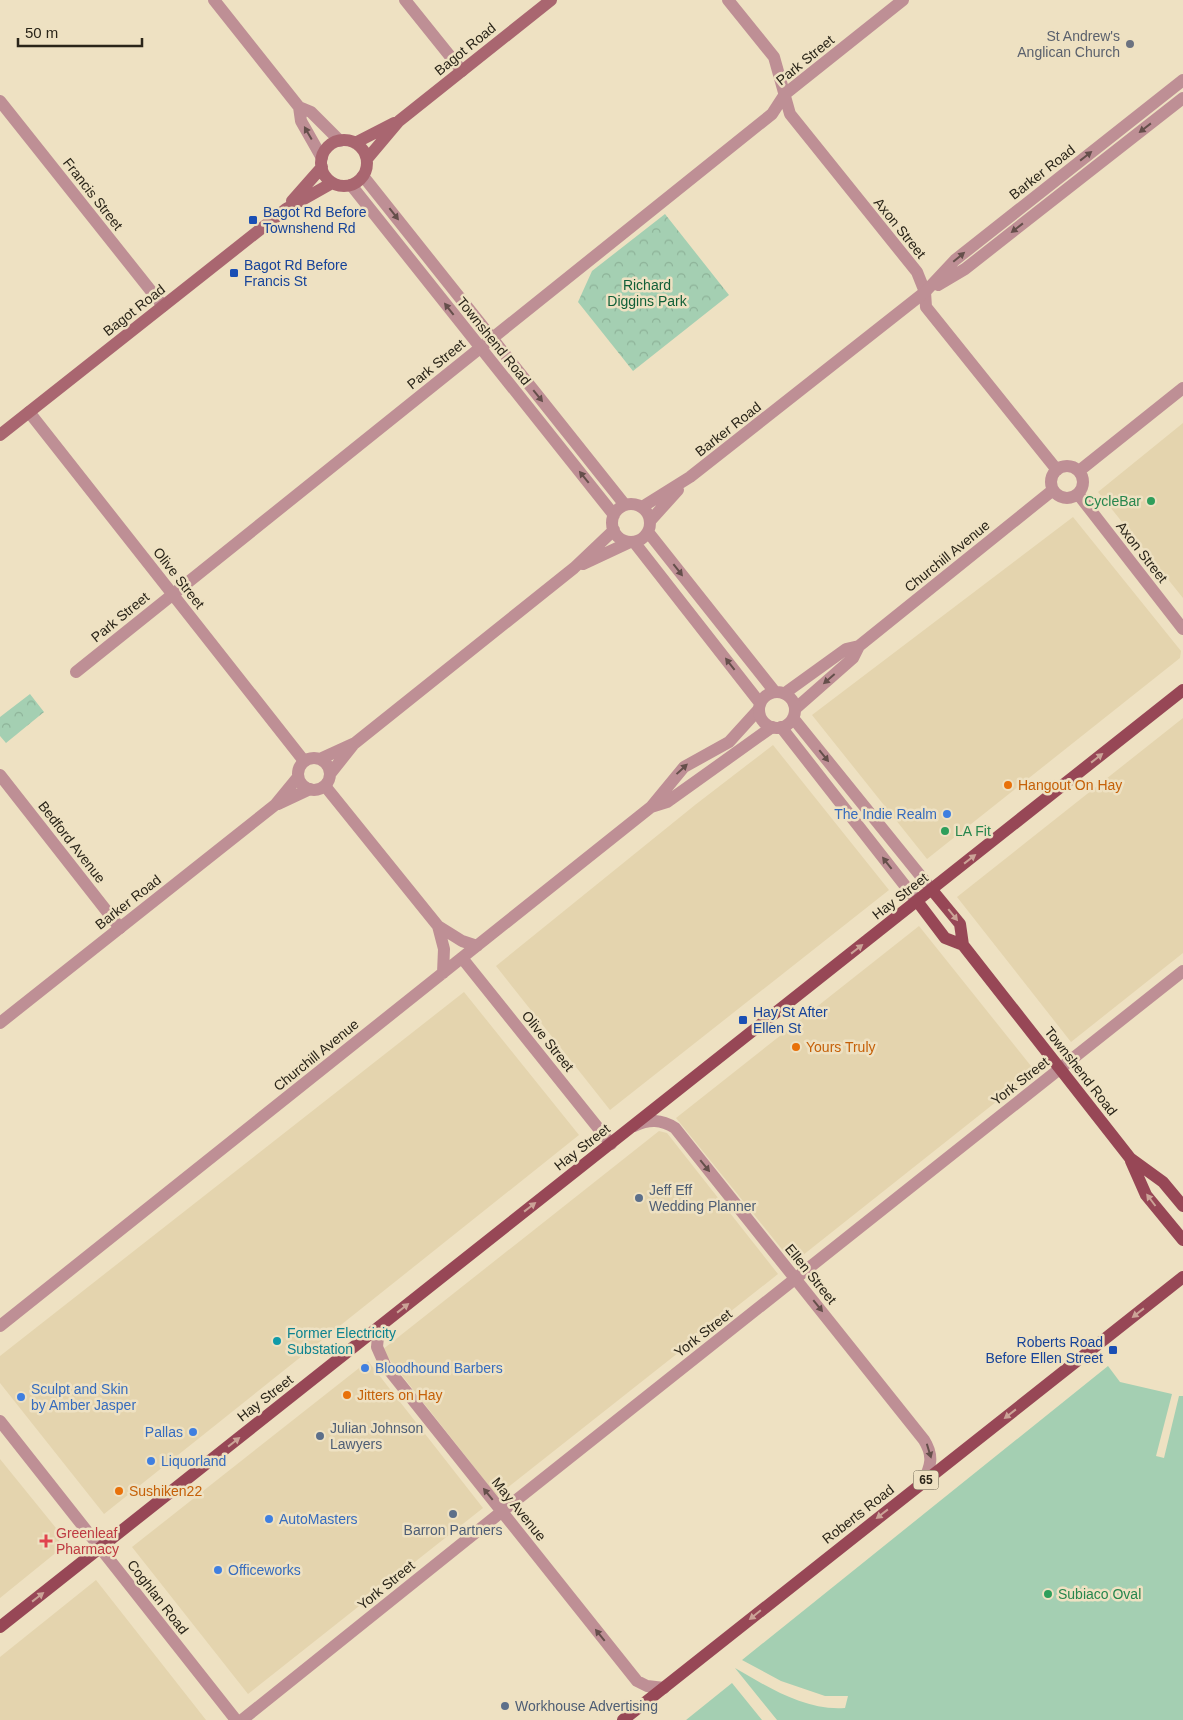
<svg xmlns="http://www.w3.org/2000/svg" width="1183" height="1720" viewBox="0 0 1183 1720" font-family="Helvetica,sans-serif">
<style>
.built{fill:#e4d4ae}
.grass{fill:#a4cfb2}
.forest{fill:url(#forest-crowns)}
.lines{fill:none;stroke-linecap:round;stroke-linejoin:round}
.minor{stroke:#be8f95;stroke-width:12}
.tertiary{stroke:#be8f95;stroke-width:12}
.secondary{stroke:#a96670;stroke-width:12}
.primary{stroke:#974756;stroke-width:12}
.oneway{fill:#654f4b}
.oneway2{fill:#cba397}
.worship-dot{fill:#6b7280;stroke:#eee1c2;stroke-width:2}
.transit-dot{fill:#1a4fb4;stroke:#eee1c2;stroke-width:2}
.leisure-dot{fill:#2e9e5b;stroke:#eee1c2;stroke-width:2}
.food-dot{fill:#e8710a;stroke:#eee1c2;stroke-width:2}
.shop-dot{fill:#3f7fe0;stroke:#eee1c2;stroke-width:2}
.service-dot{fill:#5c6f8a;stroke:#eee1c2;stroke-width:2}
.culture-dot{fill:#0f9aa8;stroke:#eee1c2;stroke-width:2}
.health-dot{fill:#e0444e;stroke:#eee1c2;stroke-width:2}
.labels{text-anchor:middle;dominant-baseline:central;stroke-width:5;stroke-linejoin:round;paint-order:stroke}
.shield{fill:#eee1c2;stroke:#655d4c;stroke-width:1}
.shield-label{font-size:12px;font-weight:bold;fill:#2a2519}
.worship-label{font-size:14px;fill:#5b616d;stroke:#eee1c2;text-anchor:end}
.street-label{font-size:14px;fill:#2a2519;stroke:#eee1c2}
.transit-label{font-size:14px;fill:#164399;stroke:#eee1c2;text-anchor:start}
.park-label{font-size:14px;fill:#115f37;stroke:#eee1c2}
.leisure-label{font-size:14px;fill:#27864d;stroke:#eee1c2;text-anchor:start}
.food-label{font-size:14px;fill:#c56008;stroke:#eee1c2;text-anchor:start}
.shop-label{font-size:14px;fill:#366cbe;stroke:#eee1c2;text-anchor:start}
.service-label{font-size:14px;fill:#4e5e75;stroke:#eee1c2;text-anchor:start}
.culture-label{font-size:14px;fill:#0d838f;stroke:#eee1c2;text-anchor:start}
.health-label{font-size:14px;fill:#be3a42;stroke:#eee1c2;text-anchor:start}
</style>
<defs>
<pattern id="forest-crowns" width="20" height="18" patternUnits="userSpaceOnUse" patternTransform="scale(1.25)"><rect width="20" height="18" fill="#a4cfb2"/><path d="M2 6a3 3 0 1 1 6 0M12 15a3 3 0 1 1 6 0" fill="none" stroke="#8db298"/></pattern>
</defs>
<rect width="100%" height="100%" fill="#eee1c2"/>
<path class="built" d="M1183 423V598L1098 492Z
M1073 517 1181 651 1180 658 927 859 812 715Z
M1183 718V953L1071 1042 957 897Z
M773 745 889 890 610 1110 496 966 695 805Z
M919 926 1035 1071 793 1263 676 1118Z
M464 992 579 1135 104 1514 0 1383V1356Z
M659 1131 667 1133 778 1274 497 1496 382 1350Z
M368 1361 483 1508 248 1694 132 1547Z
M0 1459 60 1533 58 1551 0 1598Z
M96 1580 206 1720H0V1657Z"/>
<path class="grass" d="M1108 1366 1120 1382 1172 1394 1156 1456 1164 1458 1179 1396H1183V1720H777L735 1668C768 1687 805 1711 845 1708L848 1696H825L781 1681 742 1660Z
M732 1683 762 1720H686Z"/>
<path class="forest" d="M665 214 729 295 633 371 578 302 592 271Z
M30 694 44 712 6 743 0 736V717Z"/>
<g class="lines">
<path class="minor" d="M214 0 299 107 311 112 340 141
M405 0 462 71
M728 0 774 57 790 114 917 272 925 292 926 307 1057 470
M0 101 163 306
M299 107 301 121 322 158
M29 412 304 761
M1051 482a16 16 0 1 1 32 0a16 16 0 1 1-32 0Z
M1079 471 1183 388
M1078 494 1183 629
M76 672 772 114 785 94 903 0
M785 693 846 649 859 646 1053 490
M795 709 853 658 859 646
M0 775 120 928
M325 786 438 926 462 941 477 946
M651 807 667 802 772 727
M438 926 444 949 443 973
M462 958 611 1144
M634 1126C649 1119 661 1119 675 1128L924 1440C934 1456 931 1466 923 1482
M0 1326 651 807 684 767 729 742 759 709
M379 1327 377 1347 385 1365 637 1681 647 1686 664 1688
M242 1720 510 1505 1183 971"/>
<path class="tertiary" d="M363 176 625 505
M351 185 614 515
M938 285 965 269 1183 98
M612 523a19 19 0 1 1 38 0a19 19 0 1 1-38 0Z
M642 507 690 477 925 292 955 260 1183 80
M650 521 678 490
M648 532 775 692
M634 542 760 703
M583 564 630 542
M759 710a18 18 0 1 1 36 0a18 18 0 1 1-36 0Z
M793 718 932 890
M781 727 917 901
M298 774a16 16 0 1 1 32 0a16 16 0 1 1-32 0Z
M320 759 355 743 574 568 614 530
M330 774 353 745
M278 804 310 789
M0 1023 275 805 298 777
M0 1421 236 1720"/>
<path class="secondary" d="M321 163a23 23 0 1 1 46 0a23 23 0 1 1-46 0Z
M355 143 394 123
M367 159 399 121 551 0
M292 201 322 167
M0 435 286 209 332 183"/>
<path class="primary" d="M932 890 960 924 963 945 1130 1158 1163 1182 1183 1206
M917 901 945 938 963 945
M1131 1161 1146 1195 1183 1240
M0 1627 1183 690
M623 1720 1183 1277"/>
</g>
<defs><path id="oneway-solid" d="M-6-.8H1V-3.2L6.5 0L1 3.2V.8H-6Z" transform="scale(1.25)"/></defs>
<g class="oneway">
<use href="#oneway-solid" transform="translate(1145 128) rotate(142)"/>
<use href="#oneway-solid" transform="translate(308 133) rotate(-120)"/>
<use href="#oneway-solid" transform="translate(1086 156) rotate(-38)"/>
<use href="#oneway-solid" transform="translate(394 214) rotate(52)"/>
<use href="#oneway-solid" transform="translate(1017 228) rotate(142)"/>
<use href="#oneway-solid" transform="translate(959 257) rotate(-40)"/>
<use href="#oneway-solid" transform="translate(449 309) rotate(-128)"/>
<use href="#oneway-solid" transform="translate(538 396) rotate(51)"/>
<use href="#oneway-solid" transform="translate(584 477) rotate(-129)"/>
<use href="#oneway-solid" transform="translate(678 570) rotate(52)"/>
<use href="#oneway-solid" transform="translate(730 664) rotate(-128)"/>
<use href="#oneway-solid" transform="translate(829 679) rotate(139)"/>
<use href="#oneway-solid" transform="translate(824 756) rotate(51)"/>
<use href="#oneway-solid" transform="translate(682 769) rotate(-43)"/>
<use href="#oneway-solid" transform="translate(887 863) rotate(-128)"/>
<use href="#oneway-solid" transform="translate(705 1166) rotate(51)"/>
<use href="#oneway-solid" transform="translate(818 1306) rotate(51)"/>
<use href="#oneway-solid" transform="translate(929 1451) rotate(73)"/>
<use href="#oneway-solid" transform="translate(488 1494) rotate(-129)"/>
<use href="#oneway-solid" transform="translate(600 1635) rotate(-129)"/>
</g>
<g class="oneway2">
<use href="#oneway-solid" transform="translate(1097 758) rotate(-38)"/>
<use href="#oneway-solid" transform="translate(970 859) rotate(-38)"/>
<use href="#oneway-solid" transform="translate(953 915) rotate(51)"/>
<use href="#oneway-solid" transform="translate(857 949) rotate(-38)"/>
<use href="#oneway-solid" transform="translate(1151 1200) rotate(-127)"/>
<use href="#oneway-solid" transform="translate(530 1207) rotate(-38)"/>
<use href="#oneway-solid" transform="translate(403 1308) rotate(-38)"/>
<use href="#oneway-solid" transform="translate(1138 1313) rotate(142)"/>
<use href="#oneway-solid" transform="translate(1010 1414) rotate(142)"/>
<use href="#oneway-solid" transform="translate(234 1442) rotate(-38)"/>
<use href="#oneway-solid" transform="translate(882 1514) rotate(142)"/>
<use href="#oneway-solid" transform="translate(38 1597) rotate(-38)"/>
<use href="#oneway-solid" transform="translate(755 1615) rotate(141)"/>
</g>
<circle class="worship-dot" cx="1130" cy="44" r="5"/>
<g class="transit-dot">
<rect x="248" y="215" width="10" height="10" rx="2.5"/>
<rect x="229" y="268" width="10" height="10" rx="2.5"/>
<rect x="738" y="1015" width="10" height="10" rx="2.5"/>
<rect x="1108" y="1345" width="10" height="10" rx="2.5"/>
</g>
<g class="leisure-dot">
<circle cx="1151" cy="501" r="5"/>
<circle cx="945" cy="831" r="5"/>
<circle cx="1048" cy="1594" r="5"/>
</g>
<g class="food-dot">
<circle cx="1008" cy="785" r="5"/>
<circle cx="796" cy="1047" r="5"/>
<circle cx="347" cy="1395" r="5"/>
<circle cx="119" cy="1491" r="5"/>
</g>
<g class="shop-dot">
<circle cx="947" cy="814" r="5"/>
<circle cx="365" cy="1368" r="5"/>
<circle cx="21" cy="1397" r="5"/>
<circle cx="193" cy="1432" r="5"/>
<circle cx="151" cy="1461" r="5"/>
<circle cx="269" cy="1519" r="5"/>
<circle cx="218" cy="1570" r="5"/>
</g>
<g class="service-dot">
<circle cx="639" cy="1198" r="5"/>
<circle cx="320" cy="1436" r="5"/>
<circle cx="453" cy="1514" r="5"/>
<circle cx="505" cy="1706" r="5"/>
</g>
<circle class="culture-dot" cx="277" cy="1341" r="5"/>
<path class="health-dot" d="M43.5 1533.5h5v5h5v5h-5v5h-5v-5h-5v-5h5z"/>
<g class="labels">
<rect class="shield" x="913.5" y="1470.5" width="25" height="19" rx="4"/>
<g class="shield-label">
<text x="926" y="1480">65</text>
</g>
<g class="worship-label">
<text x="1120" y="36">St Andrew's<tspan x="1120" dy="16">Anglican Church</tspan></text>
</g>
<g class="street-label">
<text transform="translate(465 49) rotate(-39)">Bagot Road</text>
<text transform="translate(805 60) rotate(-39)">Park Street</text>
<text transform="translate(1042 172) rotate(-38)">Barker Road</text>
<text transform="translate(93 194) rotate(52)">Francis Street</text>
<text transform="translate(900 228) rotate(51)">Axon Street</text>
<text transform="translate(134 310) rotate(-38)">Bagot Road</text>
<text transform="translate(494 341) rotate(51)">Townshend Road</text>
<text transform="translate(436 364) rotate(-39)">Park Street</text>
<text transform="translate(728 429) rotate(-38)">Barker Road</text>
<text transform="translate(1142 552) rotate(52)">Axon Street</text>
<text transform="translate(947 556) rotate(-39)">Churchill Avenue</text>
<text transform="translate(179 578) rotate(52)">Olive Street</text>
<text transform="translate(120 617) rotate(-39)">Park Street</text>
<text transform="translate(72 842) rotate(52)">Bedford Avenue</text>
<text transform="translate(900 896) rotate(-38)">Hay Street</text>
<text transform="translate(128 902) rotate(-38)">Barker Road</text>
<text transform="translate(548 1041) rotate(51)">Olive Street</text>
<text transform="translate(316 1055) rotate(-39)">Churchill Avenue</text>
<text transform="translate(1081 1071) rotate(52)">Townshend Road</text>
<text transform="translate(1020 1081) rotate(-38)">York Street</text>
<text transform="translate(582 1147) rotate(-38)">Hay Street</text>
<text transform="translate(811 1274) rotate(51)">Ellen Street</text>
<text transform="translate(703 1333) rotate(-38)">York Street</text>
<text transform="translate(265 1398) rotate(-38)">Hay Street</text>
<text transform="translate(519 1509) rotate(51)">May Avenue</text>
<text transform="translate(858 1514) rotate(-38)">Roberts Road</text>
<text transform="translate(386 1585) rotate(-39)">York Street</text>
<text transform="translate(158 1597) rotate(52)">Coghlan Road</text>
</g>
<g class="transit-label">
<text x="263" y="212">Bagot Rd Before<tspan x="263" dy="16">Townshend Rd</tspan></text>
<text x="244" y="265">Bagot Rd Before<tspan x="244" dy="16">Francis St</tspan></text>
<text x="753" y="1012">Hay St After<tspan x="753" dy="16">Ellen St</tspan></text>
<text x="1103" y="1342" text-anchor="end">Roberts Road<tspan x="1103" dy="16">Before Ellen Street</tspan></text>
</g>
<g class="park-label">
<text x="647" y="285">Richard<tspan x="647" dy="16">Diggins Park</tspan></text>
</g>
<g class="leisure-label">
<text x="1141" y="501" text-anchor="end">CycleBar</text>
<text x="955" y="831">LA Fit</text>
<text x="1058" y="1594">Subiaco Oval</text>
</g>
<g class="food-label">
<text x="1018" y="785">Hangout On Hay</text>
<text x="806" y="1047">Yours Truly</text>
<text x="357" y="1395">Jitters on Hay</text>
<text x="129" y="1491">Sushiken22</text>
</g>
<g class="shop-label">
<text x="937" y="814" text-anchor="end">The Indie Realm</text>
<text x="375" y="1368">Bloodhound Barbers</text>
<text x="31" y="1389">Sculpt and Skin<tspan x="31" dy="16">by Amber Jasper</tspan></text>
<text x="183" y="1432" text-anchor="end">Pallas</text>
<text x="161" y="1461">Liquorland</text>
<text x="279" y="1519">AutoMasters</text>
<text x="228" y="1570">Officeworks</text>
</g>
<g class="service-label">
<text x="649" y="1190">Jeff Eff<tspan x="649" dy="16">Wedding Planner</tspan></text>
<text x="330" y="1428">Julian Johnson<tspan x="330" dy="16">Lawyers</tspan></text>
<text x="453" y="1530" text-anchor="middle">Barron Partners</text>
<text x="515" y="1706">Workhouse Advertising</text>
</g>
<g class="culture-label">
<text x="287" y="1333">Former Electricity<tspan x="287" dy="16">Substation</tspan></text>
</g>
<g class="health-label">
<text x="56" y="1533">Greenleaf<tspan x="56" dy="16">Pharmacy</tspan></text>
</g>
</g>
<path d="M18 38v8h124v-8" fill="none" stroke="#2a2519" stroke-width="2.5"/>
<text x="25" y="38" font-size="15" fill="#2a2519" stroke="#eee1c2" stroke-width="4" paint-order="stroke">50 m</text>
</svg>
